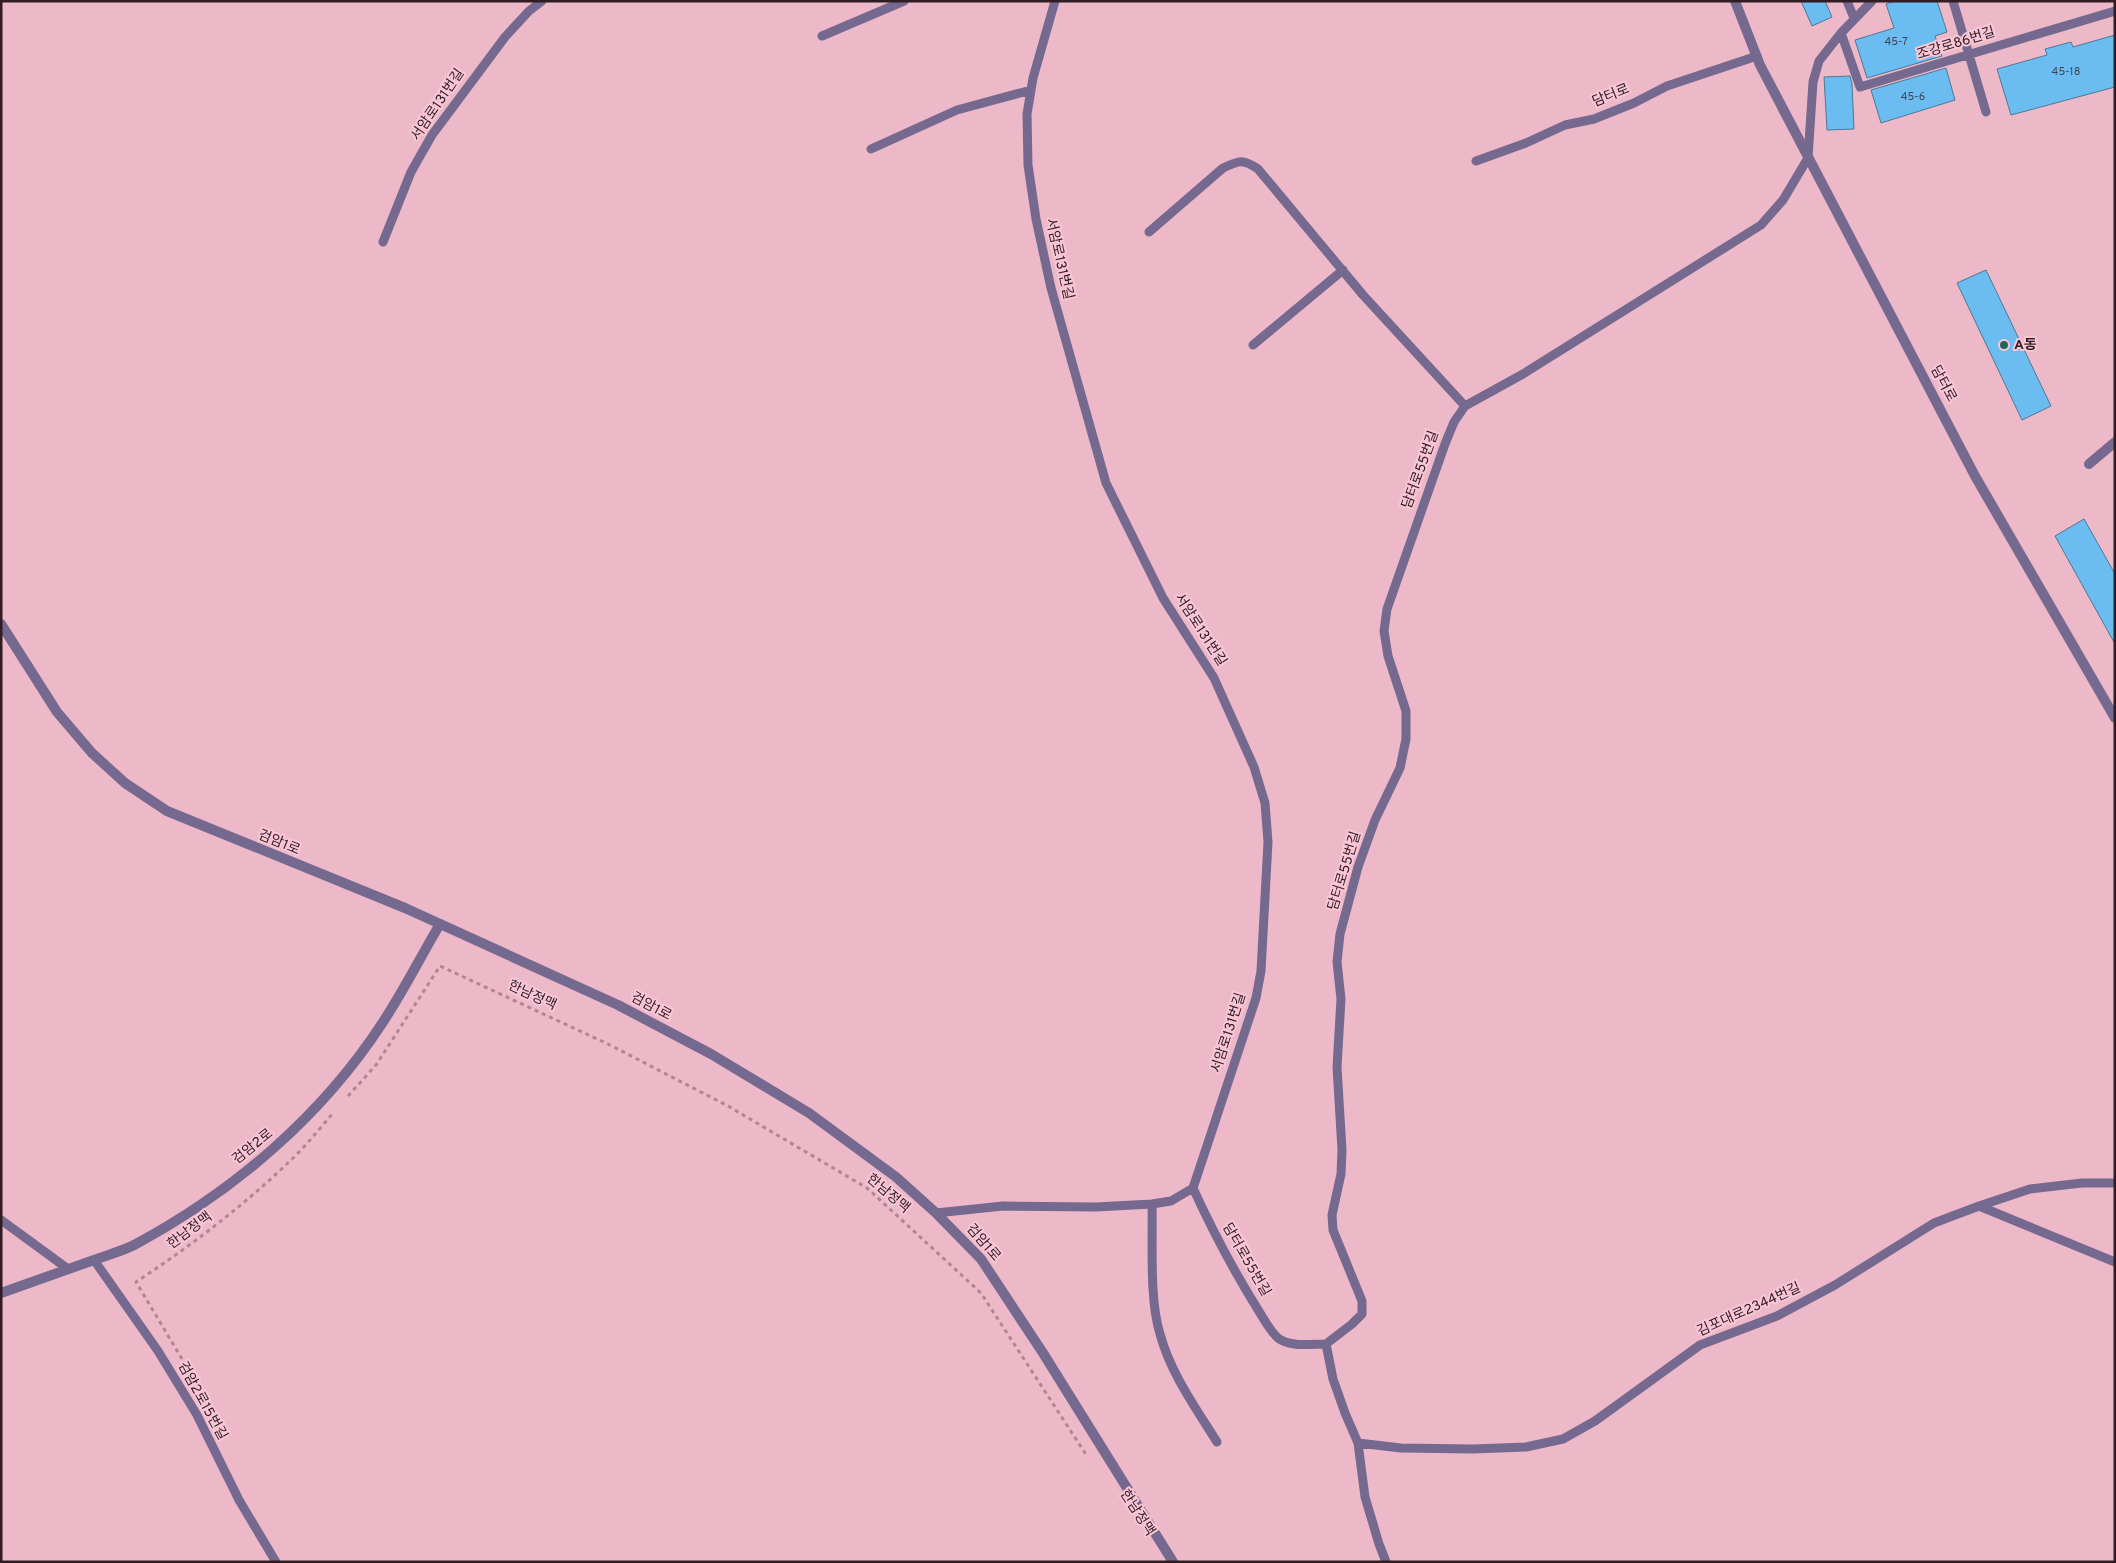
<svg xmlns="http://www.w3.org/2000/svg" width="2116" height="1563" viewBox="0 0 2116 1563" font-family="Overpass,'Noto Sans KR',sans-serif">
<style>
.building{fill:#6bbdf1;stroke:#4f7793}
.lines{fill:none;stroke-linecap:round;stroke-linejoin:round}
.path{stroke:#af8692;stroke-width:3;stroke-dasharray:4 4;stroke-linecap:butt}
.service{stroke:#756990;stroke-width:9}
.minor{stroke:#756990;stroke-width:10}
.tertiary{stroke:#756990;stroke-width:10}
.poi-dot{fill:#22675b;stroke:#fac6d6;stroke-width:2}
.labels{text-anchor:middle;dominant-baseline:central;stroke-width:4;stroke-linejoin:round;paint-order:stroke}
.number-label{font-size:11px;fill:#3f4556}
.street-label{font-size:14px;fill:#301d23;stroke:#fac6d6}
.poi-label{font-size:14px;font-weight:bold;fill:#301d23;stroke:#fac6d6;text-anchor:start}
</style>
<rect width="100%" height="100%" fill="#edb9c9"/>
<path class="building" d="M1801 1H1825L1832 17 1812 26Z
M1895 1H1937L1947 32 1935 36 1942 56 1867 78 1855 40 1894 28 1886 4Z
M2115 35V87L2011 115 1997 69 2047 55 2045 49 2071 42 2073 47Z
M1946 68 1955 100 1881 123 1871 90Z
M1850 76 1852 84 1854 129 1827 130 1824 77Z
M1986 270 2051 406 2022 420 1957 283Z
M2084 519 2115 574V644L2055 536Z"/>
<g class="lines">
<path class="path" d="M348 1096 376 1065 440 966 608 1044 728 1106 867 1188 981 1293 1087 1456
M182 1359 136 1282C191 1246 243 1206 290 1161 306 1146 320 1128 334 1112"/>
<path class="service" d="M1055 1 1033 78 1027 114 1028 165 1036 219 1051 288 1106 483 1163 598 1214 678 1254 767 1265 803 1268 842 1261 971 1256 998 1193 1188
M1847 1 1854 18
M1953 1 1986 112
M1841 33 1860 87 2115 11
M822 36 904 1
M871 149 957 110 1031 90
M1476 161 1526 143 1565 125 1594 119 1634 103 1667 86 1757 56
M1149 232 1223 168C1240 160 1243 159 1258 169L1363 295 1465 406
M383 242 411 172 432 135 505 37 529 11 542 1
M1253 345 1343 270
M1152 1204C1153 1242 1149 1299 1160 1334 1171 1374 1195 1407 1217 1442
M1979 1206 2030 1189 2082 1183H2115
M936 1213 1003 1206 1096 1207 1152 1204 1171 1201 1193 1188C1213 1232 1235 1273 1260 1313 1265 1321 1273 1336 1281 1340 1294 1347 1312 1344 1326 1344
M1 1220 68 1269
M94 1260 158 1351 197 1415 239 1500 276 1562
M1358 1443 1401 1448 1473 1449 1526 1447 1563 1439 1595 1421 1700 1345 1777 1316 1835 1285 1934 1223 1979 1206 2115 1262
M1386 1562 1379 1544 1365 1497 1358 1443 1345 1413 1333 1379 1326 1344 1352 1324 1362 1314V1301L1333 1230 1332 1215 1341 1174 1342 1150 1337 1067 1341 999 1337 962 1340 934 1358 867 1375 820 1400 768 1406 739V711L1388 656 1384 631 1387 609 1445 444 1454 422 1465 406 1523 374 1761 225 1783 200 1808 158 1813 82 1819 61 1841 33 1872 1"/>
<path class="minor" d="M2089 464 2115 442
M1 1293C32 1282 63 1271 94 1260 107 1255 123 1251 136 1244 234 1191 322 1116 383 1022 404 990 421 956 440 924"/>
<path class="tertiary" d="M1735 1 1760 65 1975 476 2115 718
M1 624 57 712 92 753 125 783 167 811 405 908 618 1005 711 1054 809 1113 896 1177 936 1213 981 1259 1043 1353 1173 1562"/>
</g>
<circle class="poi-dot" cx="2004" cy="345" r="5"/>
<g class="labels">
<g class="number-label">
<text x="1896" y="42">45-7</text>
<text x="2066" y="72">45-18</text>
<text x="1913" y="97">45-6</text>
</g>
<g class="street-label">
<text transform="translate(1956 44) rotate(-17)">조강로86번길</text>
<text transform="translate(1611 96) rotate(-22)">담터로</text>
<text transform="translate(438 105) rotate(-56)">서암로131번길</text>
<text transform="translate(1059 259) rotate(77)">서암로131번길</text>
<text transform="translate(1943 384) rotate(62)">담터로</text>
<text transform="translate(1421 470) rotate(-70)">담터로55번길</text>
<text transform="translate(1200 630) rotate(57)">서암로131번길</text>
<text transform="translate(279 843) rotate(22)">검암1로</text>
<text transform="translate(1345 871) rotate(-73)">담터로55번길</text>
<text transform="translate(532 996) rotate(25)">한남정맥</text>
<text transform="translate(651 1007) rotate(28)">검암1로</text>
<text transform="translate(1229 1033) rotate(-72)">서암로131번길</text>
<text transform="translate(253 1147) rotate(-39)">검암2로</text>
<text transform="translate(888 1194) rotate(40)">한남정맥</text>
<text transform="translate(190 1231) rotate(-37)">한남정맥</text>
<text transform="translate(983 1243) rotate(49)">검암1로</text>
<text transform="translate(1246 1260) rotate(60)">담터로55번길</text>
<text transform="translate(1749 1310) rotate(-24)">김포대로2344번길</text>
<text transform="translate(202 1401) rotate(61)">검암2로15번길</text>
<text transform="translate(1137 1513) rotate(57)">한남정맥</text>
</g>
<g class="poi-label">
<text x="2014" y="345">A동</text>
</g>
</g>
<rect width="2116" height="1563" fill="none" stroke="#301d23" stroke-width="5"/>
</svg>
